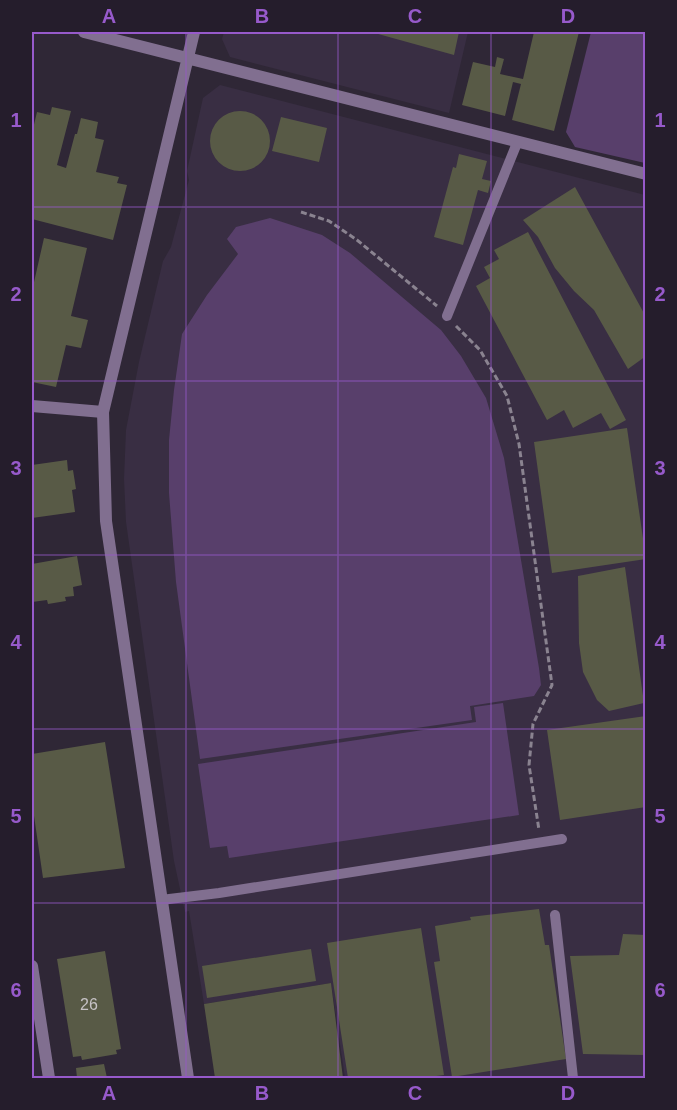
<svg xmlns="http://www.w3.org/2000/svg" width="677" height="1110" viewBox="0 0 677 1110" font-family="Arial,sans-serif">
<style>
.built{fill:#392e43}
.green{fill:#583f6b}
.building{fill:#585a46}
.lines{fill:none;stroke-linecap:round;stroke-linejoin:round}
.path{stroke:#8a8390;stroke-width:3;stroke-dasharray:6 3;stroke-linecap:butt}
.service{stroke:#816f90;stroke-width:10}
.minor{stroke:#816f90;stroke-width:12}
.tertiary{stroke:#816f90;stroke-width:12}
.grid{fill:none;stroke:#975acb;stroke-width:1.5;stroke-opacity:0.55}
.labels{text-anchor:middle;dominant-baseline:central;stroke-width:4.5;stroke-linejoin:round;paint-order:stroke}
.number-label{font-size:16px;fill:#c6c2c5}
.neatline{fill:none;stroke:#975acb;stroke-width:2}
.grid-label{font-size:20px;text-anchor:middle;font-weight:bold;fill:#975acb}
</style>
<rect width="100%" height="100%" fill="#2f2736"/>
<path class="built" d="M224 32H468L449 113 230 57 222 39Z
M220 85 645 195V1078H345L331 983 204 1004 189 911 185 912 174 861 126 522 124 479 126 430 139 362 163 261 171 247 189 180 187 171 203 98Z"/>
<path class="green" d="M591 32H645V163L575 147 566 132Z
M270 218 322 235 350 253 441 330 461 356 486 398 504 458 539 668 541 685 534 696 470 706 472 720 200 759 176 582 169 493V440L174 390 182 334 207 295 238 254 227 239 236 227Z
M503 703 519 815 229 858 227 846 210 848 198 764 476 722 474 707Z"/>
<path class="building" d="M371 32H459L454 55Z
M534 32H579L554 131 512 120 521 84 513 82 505 116 462 105 473 62 495 67 497 57 504 59 500 74 523 79Z
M52 107 71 111 57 165 66 168 75 134H77L81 118 98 122 95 138 104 140 96 172 119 177 117 183 127 185 113 240 32 219V133L37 112 50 115Z
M210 141a30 30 0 1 1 60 0a30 30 0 1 1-60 0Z
M281 117 327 128 319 162 272 151Z
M459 154 487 161 482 179 491 181 488 193 478 190 463 245 434 237 453 167 456 168Z
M575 187 646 317V356L628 369 594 310 574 291 555 268 538 237 523 220Z
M528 232 626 420 610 429 601 413 573 428 564 410 547 420 476 286 490 278 484 267 499 259 494 250Z
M44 238 87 248 71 316 88 320 81 348 66 345 56 387 32 382V291Z
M627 428 646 559 552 573 534 442Z
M67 460 68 471 73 470 76 489 72 490 75 512 32 518V465Z
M77 556 82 585 73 587 74 596 65 597 66 601 48 604 47 600 32 602V564Z
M625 567 644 703 609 711 597 700 583 672 579 643 578 576Z
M646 716V807L560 820 547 730Z
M105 742 125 868 43 878 32 802V754Z
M539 909 545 945H549L566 1059 452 1077 434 962 440 961 435 926 471 920 470 917Z
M421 928 444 1075 421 1078H348L327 943Z
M623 934 646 935V1055L583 1054 570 956 619 955Z
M311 949 316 981 207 998 202 966Z
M105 951 121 1049 116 1050 117 1054 82 1060 81 1056 73 1057 57 959Z
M331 983 343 1078H215L204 1004Z
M104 1064 107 1078H77L76 1068Z"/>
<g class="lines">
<path class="path" d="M301 212 329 221 357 240 437 306
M456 326 480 350 507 396 519 444 552 685 533 724 529 765 539 830"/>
<path class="service" d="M447 316 517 143
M161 900 219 893 562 839
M555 915 573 1078"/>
<path class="minor" d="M32 406 103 412
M32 966 49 1078"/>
<path class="tertiary" d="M84 32 646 174
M188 1078 106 521 103 412 194 32"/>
</g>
<path class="grid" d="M186 32V1078M338 32V1078M491 32V1078M32 207H646M32 381H646M32 555H646M32 729H646M32 903H646"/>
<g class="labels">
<g class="number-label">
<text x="89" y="1004">26</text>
</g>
</g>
<rect width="677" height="1110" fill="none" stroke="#251d2c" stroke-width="66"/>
<rect x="33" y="33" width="611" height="1044" class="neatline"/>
<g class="grid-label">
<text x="109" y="23">A</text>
<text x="262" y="23">B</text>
<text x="415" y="23">C</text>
<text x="568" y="23">D</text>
<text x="16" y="127">1</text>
<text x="660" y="127">1</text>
<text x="16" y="301">2</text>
<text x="660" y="301">2</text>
<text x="16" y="475">3</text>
<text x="660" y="475">3</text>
<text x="16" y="649">4</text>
<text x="660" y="649">4</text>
<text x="16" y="823">5</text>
<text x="660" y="823">5</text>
<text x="16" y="997">6</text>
<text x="660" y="997">6</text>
<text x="109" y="1100">A</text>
<text x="262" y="1100">B</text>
<text x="415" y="1100">C</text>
<text x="568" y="1100">D</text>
</g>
</svg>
